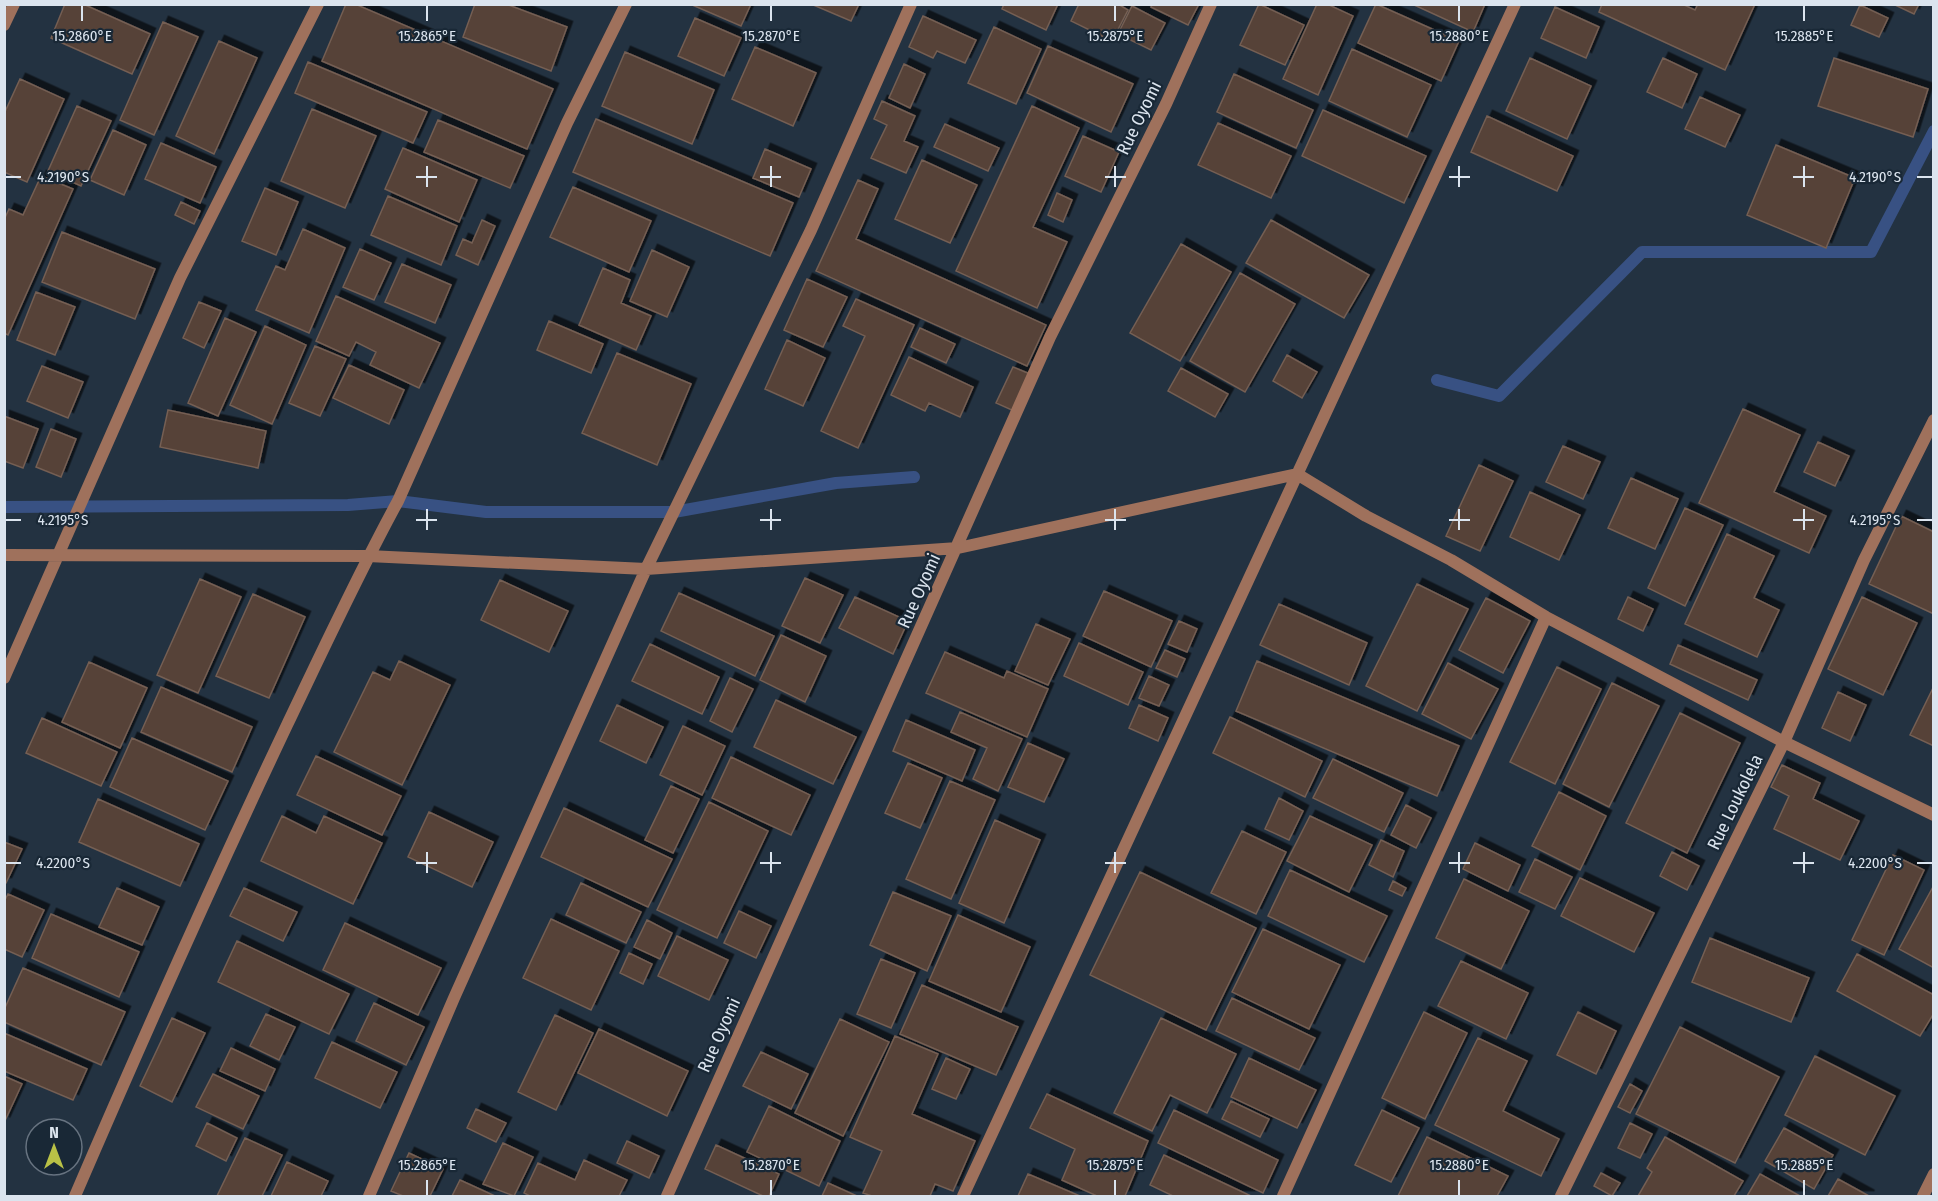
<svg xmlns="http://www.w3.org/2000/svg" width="1938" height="1201" viewBox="0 0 1938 1201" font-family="'Fira Sans Condensed',sans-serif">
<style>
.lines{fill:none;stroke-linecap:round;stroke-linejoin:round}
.stream{stroke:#385183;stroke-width:12}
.building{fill:#564237;stroke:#745e53;stroke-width:1.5;filter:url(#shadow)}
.minor{stroke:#9f715c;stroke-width:12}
.ticks{fill:none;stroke:#dbe4ee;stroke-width:2}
.labels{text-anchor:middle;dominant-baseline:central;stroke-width:4.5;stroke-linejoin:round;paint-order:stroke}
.street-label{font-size:18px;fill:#dbe4ee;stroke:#192836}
.ticks-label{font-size:15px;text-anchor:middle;fill:#dbe4ee;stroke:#192836;stroke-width:4.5;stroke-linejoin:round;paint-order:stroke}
</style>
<defs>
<filter id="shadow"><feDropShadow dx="5.5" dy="-5.5" stdDeviation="0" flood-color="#0009"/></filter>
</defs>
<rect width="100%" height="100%" fill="#233241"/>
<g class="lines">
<path class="stream" d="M1437 380 1499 396 1642 252H1871L1934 131
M4 507 348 505 398 501 486 512H674L836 483 914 477"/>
</g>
<path class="building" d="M65 4H83L150 34 132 74 51 38Z
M346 4H355L553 89 527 149 322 61Z
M475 4H506L567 27 551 71 463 37Z
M690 4H751L741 26Z
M811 4H859L851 21Z
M1004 4H1058L1046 30 1002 9Z
M1079 4H1118L1128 10 1112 41 1071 21Z
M1152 4H1199L1188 25 1151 7Z
M1259 4 1304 25 1285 65 1240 45Z
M1317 4H1327L1353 16 1318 95 1283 79Z
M1376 4 1459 41 1441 81 1358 43Z
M1412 4H1485L1473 32Z
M1602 4H1682L1695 10 1698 4H1755L1725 70 1599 12Z
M1893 4H1919L1914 14Z
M1860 5 1888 18 1879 37 1851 25Z
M1132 6 1165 23 1151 50 1118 34Z
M1555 7 1599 27 1586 58 1541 38Z
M923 16 976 40 965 63 937 51 933 58 909 47Z
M695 18 741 38 724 76 678 56Z
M163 22 198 37 154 135 120 120Z
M994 27 1041 49 1016 104 968 83Z
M219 41 257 58 214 154 176 136Z
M1048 46 1133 84 1111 132 1027 93Z
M755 47 816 73 793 126 732 99Z
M1352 49 1431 85 1407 137 1329 101Z
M625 52 714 90 692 144 602 106Z
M1530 58 1591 86 1567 139 1506 111Z
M1663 58 1697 74 1682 108 1647 92Z
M1834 58 1928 89 1913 137 1818 106Z
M308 62 427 112 413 143 295 93Z
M904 64 925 74 910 108 889 98Z
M1234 74 1313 110 1296 148 1217 112Z
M20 79 64 99 27 182 4 172V114Z
M1700 97 1740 115 1725 147 1685 129Z
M882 101 915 116 904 141 918 147 906 173 871 158 887 125 874 119Z
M77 106 111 121 81 186 48 171Z
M1032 106 1079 128 1033 227 1067 242 1037 308 956 271Z
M312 109 376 136 345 208 281 181Z
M1323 110 1426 156 1404 203 1302 156Z
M1487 116 1573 156 1557 191 1471 152Z
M596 119 793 203 770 256 573 172Z
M438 120 524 156 510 188 424 152Z
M1218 123 1291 156 1271 198 1198 165Z
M945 124 999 148 988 171 934 147Z
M113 130 146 145 124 195 90 180Z
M1083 136 1119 152 1101 192 1065 176Z
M161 143 216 167 200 203 145 179Z
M1776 145 1855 178 1826 248 1747 215Z
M403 148 477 180 459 222 385 189Z
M765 149 811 169 799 197 753 178Z
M922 160 977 185 950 243 895 219Z
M41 176 73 189 8 335 4 333V220L9 209 23 215Z
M858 180 878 189 856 239 1046 325 1027 366 816 271Z
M573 187 651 221 629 272 550 237Z
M265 188 298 202 276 255 242 241Z
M1057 193 1072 200 1063 222 1048 215Z
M388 196 457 226 441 265 371 235Z
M181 202 200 211 194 224 175 215Z
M482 220 495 226 478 265 456 255 463 239 472 243Z
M1271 220 1369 275 1344 318 1246 263Z
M303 229 345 248 309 333 256 310 276 266 285 270Z
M62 232 155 269 135 319 42 282Z
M1181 244 1231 272 1180 361 1130 333Z
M360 249 391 263 374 300 343 287Z
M652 250 689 267 667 317 630 301Z
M402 264 451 285 435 323 385 302Z
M603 268 630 280 621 303 651 316 636 350 579 325Z
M1240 273 1295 304 1245 392 1190 361Z
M807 279 847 297 823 347 784 330Z
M36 292 75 307 55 355 17 340Z
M336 296 440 343 419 388 370 365 376 352 356 342 349 356 316 341Z
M856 299 914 325 858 448 821 431 865 336 843 326Z
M199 302 221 311 204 348 183 338Z
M225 318 256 332 218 416 188 403Z
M549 321 603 344 591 373 537 350Z
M265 326 306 345 272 424 230 405Z
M920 328 955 344 946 363 911 347Z
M787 340 825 358 803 406 765 389Z
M315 346 346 359 320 416 289 403Z
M617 353 691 384 657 465 582 433Z
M1287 355 1317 372 1302 398 1273 381Z
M909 357 973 387 960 417 929 403 925 411 891 395Z
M349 365 404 390 389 424 333 398Z
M42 366 83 382 68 418 27 401Z
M1013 367 1030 374 1014 411 996 403Z
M1181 368 1228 394 1215 417 1168 391Z
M1743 409 1800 435 1774 492 1826 516 1809 553 1699 503Z
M168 410 266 431 258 468 160 447Z
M4 416 38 429 23 468 4 461Z
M51 429 76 439 61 477 36 467Z
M1818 442 1849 456 1835 486 1804 472Z
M1563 446 1600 462 1583 499 1546 482Z
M1479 465 1513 481 1480 551 1446 536Z
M1631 478 1678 499 1655 549 1608 528Z
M1530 492 1580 515 1559 560 1510 537Z
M1685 508 1723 525 1685 606 1648 588Z
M1901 516 1934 532V614L1869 584Z
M1727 534 1774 556 1754 598 1779 610 1757 657 1685 624Z
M805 578 843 595 820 643 782 626Z
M200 579 241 597 198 693 157 675Z
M500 580 568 611 549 652 481 620Z
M1417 584 1468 609 1417 711 1366 686Z
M1104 591 1172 621 1151 667 1083 636Z
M679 593 774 636 755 676 661 631Z
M253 594 305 617 269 698 216 676Z
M855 597 908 621 893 654 839 628Z
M1628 597 1653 609 1643 631 1618 619Z
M1862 597 1917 623 1883 695 1828 669Z
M1486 598 1530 621 1503 673 1459 650Z
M1279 604 1367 643 1349 685 1260 645Z
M1179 621 1197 629 1187 652 1168 644Z
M1036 624 1070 639 1048 685 1015 671Z
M781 635 826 656 805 702 760 680Z
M1079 643 1143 672 1128 705 1064 676Z
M650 644 719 677 702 714 632 681Z
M1678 645 1757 680 1748 700 1670 664Z
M1165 650 1185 659 1177 677 1156 668Z
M945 652 1004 678 1007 671 1048 689 1027 737 926 693Z
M399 661 450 685 402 785 334 752 373 672 390 680Z
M1257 661 1459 746 1437 796 1236 711Z
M89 662 147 688 120 748 62 722Z
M1448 663 1498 689 1471 739 1422 714Z
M1557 667 1601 689 1555 784 1510 762Z
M1149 676 1169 685 1159 706 1139 698Z
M730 678 753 689 732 732 710 721Z
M1612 683 1659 706 1609 807 1563 784Z
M161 687 252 727 232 772 141 732Z
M1933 688H1934V746L1910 735Z
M1838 692 1866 705 1850 741 1822 728Z
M776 700 856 737 833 784 754 747Z
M617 705 663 727 646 763 600 741Z
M1139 705 1168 718 1158 741 1129 728Z
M960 712 1022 739 998 791 973 779 987 748 951 732Z
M1680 713 1740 743 1687 853 1626 823Z
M1230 717 1322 761 1305 797 1213 753Z
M42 718 117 752 101 786 26 753Z
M906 720 975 750 962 781 893 751Z
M683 726 725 746 702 795 660 775Z
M132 738 228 781 205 830 110 787Z
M1028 743 1064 759 1044 802 1008 787Z
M316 756 401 796 382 835 297 795Z
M731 757 810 795 791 835 712 798Z
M1333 759 1403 793 1384 832 1313 798Z
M908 763 942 778 920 828 885 813Z
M1782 765 1820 783 1813 799 1859 821 1840 860 1774 829 1789 796 1771 787Z
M950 781 995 800 951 899 906 879Z
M671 786 699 799 673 853 645 840Z
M1559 792 1606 816 1580 870 1532 846Z
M1279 798 1303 811 1289 840 1265 829Z
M98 799 199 844 180 886 79 842Z
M709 802 768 831 717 938 657 910Z
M1406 805 1431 818 1416 848 1391 835Z
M564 808 672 859 648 907 541 857Z
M429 812 493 842 472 887 408 857Z
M282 816 316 833 324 816 382 843 353 904 261 861Z
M1310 816 1372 845 1349 892 1287 861Z
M995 820 1040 840 1004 923 959 903Z
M1242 831 1286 852 1256 914 1211 893Z
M1381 840 1404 851 1393 877 1369 865Z
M4 842 22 849 6 883H4Z
M1475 843 1520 865 1508 891 1463 869Z
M1672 852 1699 866 1687 890 1660 876Z
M1893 855 1924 870 1884 955 1852 940Z
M1535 859 1572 877 1555 909 1519 892Z
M1290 870 1387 916 1364 962 1268 916Z
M1140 872 1256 928 1206 1030 1090 975Z
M1580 878 1654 913 1634 952 1561 916Z
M1464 879 1529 911 1501 969 1436 938Z
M1393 881 1406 888 1402 896 1389 890Z
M581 883 641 912 626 943 566 915Z
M1934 885V968L1899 949Z
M117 888 159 907 142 945 99 927Z
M244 888 297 912 283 941 230 916Z
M893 892 951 916 927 971 870 945Z
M8 894 44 910 22 957 4 949V902Z
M739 911 771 926 756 958 724 943Z
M51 914 139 952 119 997 32 958Z
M958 915 1030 947 1001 1012 929 981Z
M551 919 619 951 591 1010 523 978Z
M647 920 672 933 660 959 634 947Z
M345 923 441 968 418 1015 323 970Z
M1263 929 1340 965 1309 1029 1232 992Z
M677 936 728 960 709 1000 658 976Z
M1710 938 1809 978 1791 1022 1692 982Z
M237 941 349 994 329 1034 218 982Z
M629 953 652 964 643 984 620 973Z
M1857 954 1934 995V1013L1920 1036 1837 991Z
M881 959 915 973 891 1028 857 1014Z
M1461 961 1528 993 1506 1039 1438 1006Z
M23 968 125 1012 101 1065 4 1022V1010Z
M922 985 1018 1027 996 1075 900 1034Z
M1232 998 1315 1038 1299 1070 1216 1031Z
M374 1003 424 1027 406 1065 356 1041Z
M1424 1012 1467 1033 1425 1119 1382 1098Z
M1578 1012 1616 1031 1596 1074 1557 1055Z
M266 1014 295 1027 279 1060 250 1046Z
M555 1015 593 1033 556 1110 518 1092Z
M172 1018 205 1033 172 1102 140 1086Z
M1161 1018 1236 1054 1207 1113 1170 1095 1152 1131 1114 1113Z
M840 1019 889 1042 843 1136 795 1113Z
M1680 1027 1779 1077 1735 1163 1636 1114Z
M599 1029 688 1071 667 1116 578 1073Z
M4 1033 87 1069 73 1100 4 1071Z
M895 1036 938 1054 912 1114 975 1141 953 1191 935 1184 930 1196H872L863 1193 882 1151 850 1137Z
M1478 1038 1527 1061 1503 1111 1559 1139 1541 1176 1435 1125Z
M332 1042 397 1072 380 1108 315 1078Z
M231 1048 275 1069 265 1091 220 1071Z
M761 1052 808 1074 791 1109 743 1086Z
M1815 1056 1895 1096 1865 1155 1785 1115Z
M946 1058 970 1069 956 1099 932 1089Z
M1249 1058 1316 1090 1297 1128 1231 1097Z
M213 1074 259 1096 243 1129 196 1107Z
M4 1076 22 1084 4 1123Z
M1630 1084 1642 1091 1630 1113 1618 1107Z
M1047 1094 1148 1141 1125 1196H1097L1062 1180 1075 1149 1030 1128Z
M1231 1101 1269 1119 1260 1137 1222 1119Z
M769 1106 840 1141 819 1186 747 1152Z
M476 1109 506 1123 496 1142 467 1128Z
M1174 1110 1278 1160 1263 1193 1158 1143Z
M1382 1110 1419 1128 1391 1182 1355 1165Z
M207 1123 237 1138 226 1161 196 1146Z
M1630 1123 1652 1134 1640 1158 1618 1148Z
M1784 1128 1833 1155 1814 1189 1765 1161Z
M1427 1137 1508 1176 1497 1196H1398Z
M1665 1137 1743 1181 1734 1196H1638L1652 1172 1647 1168Z
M245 1138 282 1155 262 1196H217Z
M627 1141 659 1156 649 1178 617 1163Z
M503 1143 533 1157 514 1196 483 1184Z
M716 1145 779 1174 769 1196H763L705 1169Z
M409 1153 443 1169 430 1196H403L391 1191Z
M1164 1155 1251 1196H1173L1150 1185Z
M584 1160 627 1180 619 1196H530L524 1193 538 1163 575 1180Z
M287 1162 328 1181 321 1196H271Z
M1601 1173 1620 1183 1612 1196 1594 1186Z
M1028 1174 1080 1196H1018Z
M1760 1174 1800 1196H1747Z
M1838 1179 1869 1196H1828Z
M460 1180 495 1196H452Z
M828 1183 857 1196H822Z"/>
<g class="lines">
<path class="minor" d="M4 25 14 4
M4 555 368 556 646 569 958 548 1297 474 1366 516 1451 560 1546 617 1784 742 1934 815
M4 678 180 278 318 4
M75 1196C143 1038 213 881 287 725 323 650 358 574 398 501L567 123 626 4
M369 1196 454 998 646 569 811 230 911 4
M667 1196 1050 337 1166 104 1211 4
M963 1196 1515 4
M1283 1196 1546 617
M1561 1196 1784 742 1864 560 1934 420
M1923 1196 1934 1174"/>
</g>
<path class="ticks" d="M82 6V21M427 6V21M771 6V21M1115 6V21M1459 6V21M1804 6V21M427 166V187M771 166V187M1115 166V187M1459 166V187M1804 166V187M6 177H21M416 177H437M760 177H781M1105 177H1126M1449 177H1470M1793 177H1814M1917 177H1932M427 509V530M771 509V530M1115 509V530M1459 509V530M1804 509V530M6 520H21M416 520H437M760 520H781M1105 520H1126M1449 520H1470M1793 520H1814M1917 520H1932M427 852V873M771 852V873M1115 852V873M1459 852V873M1804 852V873M6 863H21M416 863H437M760 863H781M1105 863H1126M1449 863H1470M1793 863H1814M1917 863H1932M427 1180V1195M771 1180V1195M1115 1180V1195M1459 1180V1195M1804 1180V1195"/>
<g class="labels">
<g class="street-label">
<text transform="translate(1139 118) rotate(-64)">Rue Oyomi</text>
<text transform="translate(919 591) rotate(-66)">Rue Oyomi</text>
<text transform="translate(1735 802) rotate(-64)">Rue Loukolela</text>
<text transform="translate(719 1035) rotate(-66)">Rue Oyomi</text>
</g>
</g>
<g class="ticks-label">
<text x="82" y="41">15.2860°E</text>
<text x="427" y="41">15.2865°E</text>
<text x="771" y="41">15.2870°E</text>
<text x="1115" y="41">15.2875°E</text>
<text x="1459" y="41">15.2880°E</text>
<text x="1804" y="41">15.2885°E</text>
<text x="63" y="182">4.2190°S</text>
<text x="1875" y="182">4.2190°S</text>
<text x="63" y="525">4.2195°S</text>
<text x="1875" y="525">4.2195°S</text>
<text x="63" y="868">4.2200°S</text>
<text x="1875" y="868">4.2200°S</text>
<text x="427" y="1170">15.2865°E</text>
<text x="771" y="1170">15.2870°E</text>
<text x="1115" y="1170">15.2875°E</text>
<text x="1459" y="1170">15.2880°E</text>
<text x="1804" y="1170">15.2885°E</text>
</g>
<rect width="1938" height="1201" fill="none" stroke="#dbe4ee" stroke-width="12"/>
<g transform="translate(54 1147)"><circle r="28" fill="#192836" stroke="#677380" stroke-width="1.5"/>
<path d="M0-4.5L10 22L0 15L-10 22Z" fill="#b9c146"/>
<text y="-9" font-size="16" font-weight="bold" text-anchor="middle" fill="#dbe4ee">N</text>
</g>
</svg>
